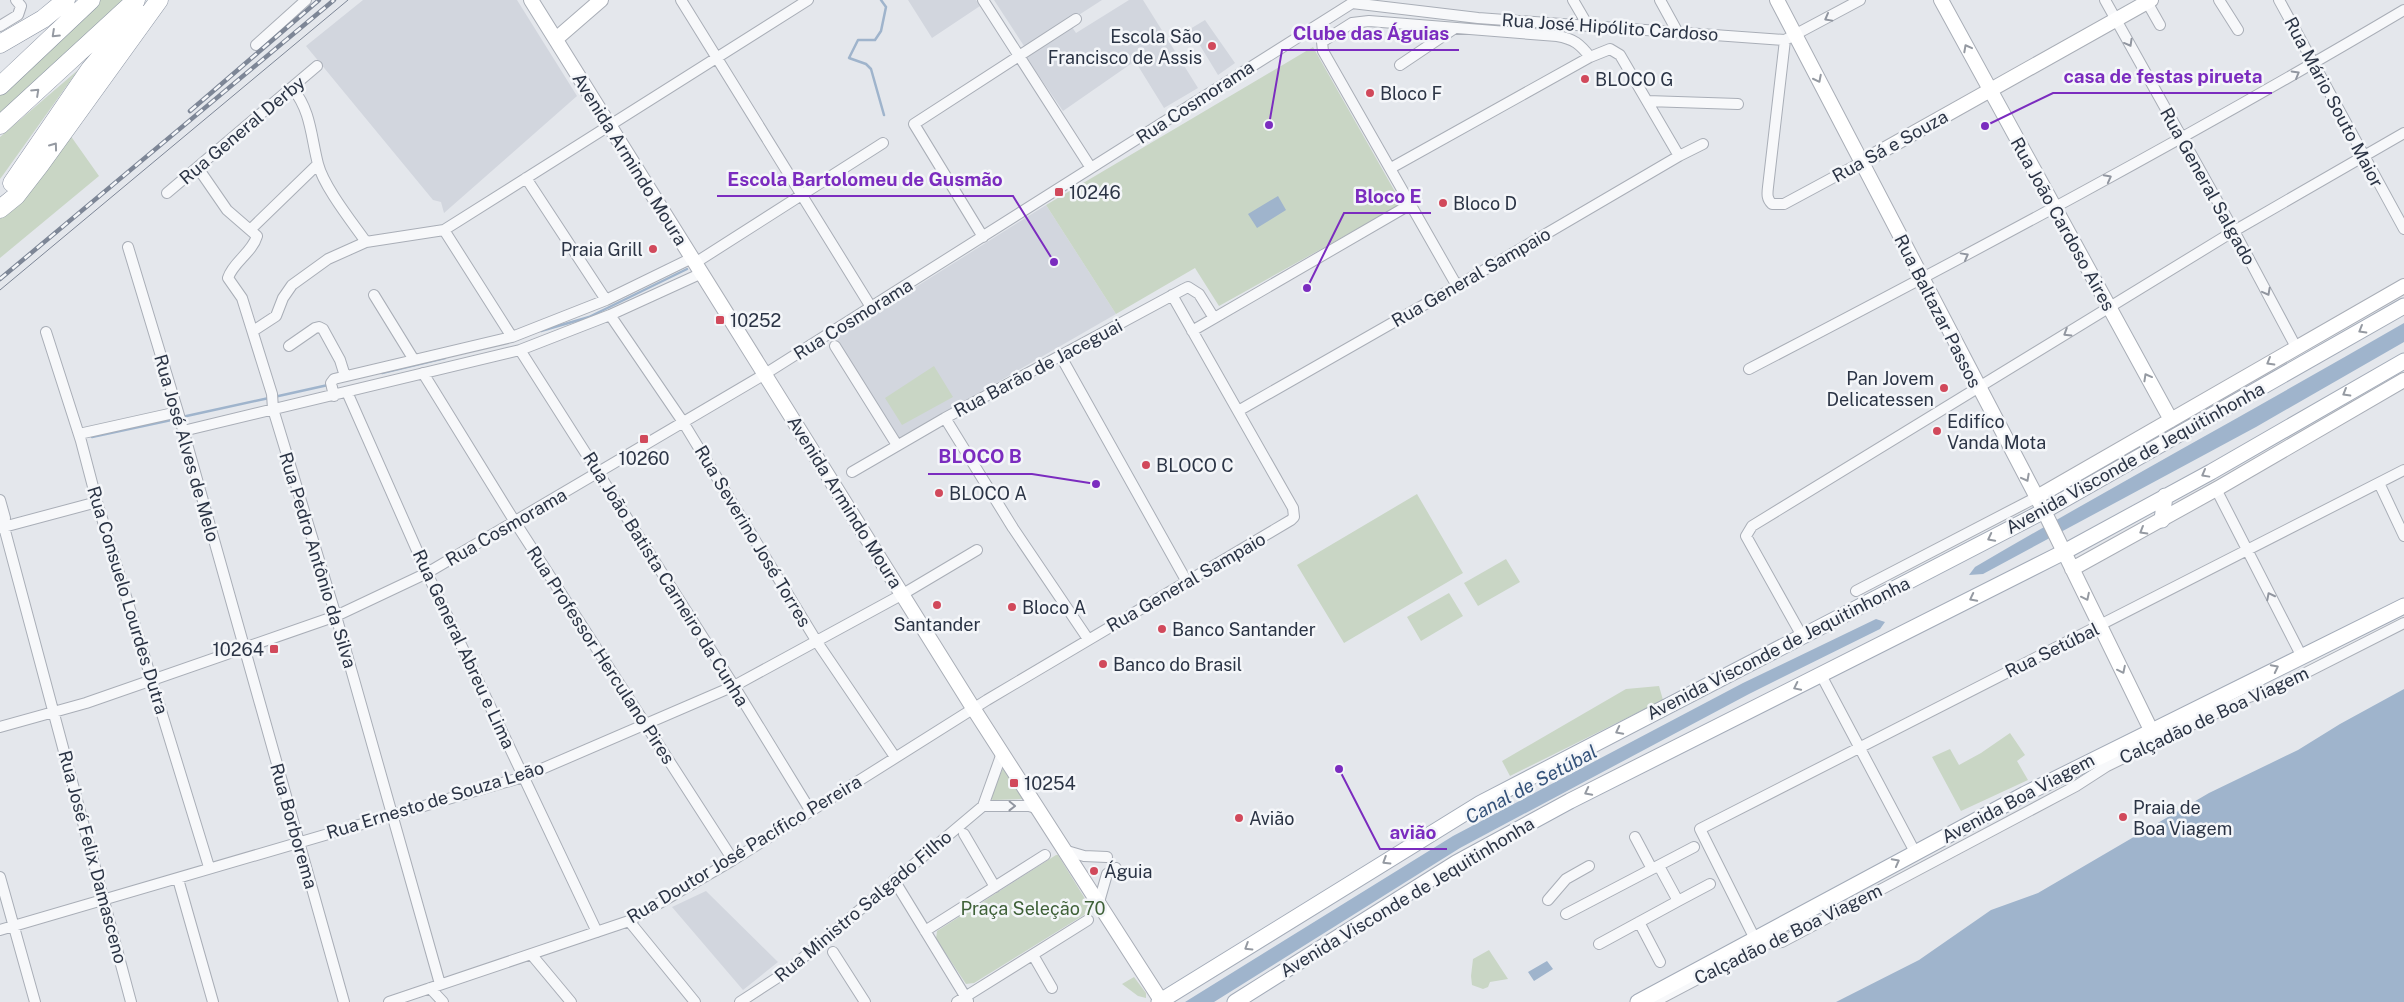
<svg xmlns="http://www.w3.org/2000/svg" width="2404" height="1002" viewBox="0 0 2404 1002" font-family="'Public Sans',sans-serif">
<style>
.built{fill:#d2d6de}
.green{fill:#c9d6c5}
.water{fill:#9fb4cc}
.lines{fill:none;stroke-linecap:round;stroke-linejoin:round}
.stream{stroke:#9fb4cc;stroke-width:2.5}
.street-casing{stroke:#a9aeb7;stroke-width:12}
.secondary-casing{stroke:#a9aeb7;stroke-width:16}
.primary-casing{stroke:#a3abb8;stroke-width:17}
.highway-casing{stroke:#8b94a3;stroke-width:19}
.street{stroke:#f7f8fa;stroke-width:10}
.secondary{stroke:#fff;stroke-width:14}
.primary{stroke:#fff;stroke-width:15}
.highway{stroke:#fff;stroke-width:18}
.tram{stroke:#7d8696;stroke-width:1}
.rail-casing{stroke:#7d8696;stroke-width:4.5}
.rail{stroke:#f4f6f9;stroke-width:2.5;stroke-dasharray:8;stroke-linecap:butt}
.oneway{stroke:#9196a0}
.oneway2{stroke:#959aa2}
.poi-dot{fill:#d1495b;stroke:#f4f6f9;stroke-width:2}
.labels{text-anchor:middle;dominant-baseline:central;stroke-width:5;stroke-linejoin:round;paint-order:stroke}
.street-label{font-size:18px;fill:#2b3445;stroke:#f4f6f9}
.poi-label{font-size:18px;fill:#2b3445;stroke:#f4f6f9;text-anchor:start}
.park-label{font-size:18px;fill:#3f6138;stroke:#f4f6f9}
.water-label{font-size:19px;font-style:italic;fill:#34527a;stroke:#f4f6f9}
.leader{fill:none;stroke:#7b2cbf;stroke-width:2}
.callout-dot{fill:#7b2cbf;stroke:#f4f6f9;stroke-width:2}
.callout-label{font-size:19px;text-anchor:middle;font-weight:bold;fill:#7b2cbf;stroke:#f4f6f9;stroke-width:5;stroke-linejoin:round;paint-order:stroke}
</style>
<rect width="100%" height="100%" fill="#e4e7ec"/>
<path class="built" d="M363 0H517L577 96 444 213 441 202 433 200 306 46Z
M908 0H976L980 6 932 38Z
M994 0H1102L1026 49Z
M1129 0H1143L1198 88 1164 108 1135 61 1063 111 1025 56 1072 27 1076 33Z
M1205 20 1235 63 1218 75 1190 29Z
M1046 205 1116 314 897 440 833 339Z
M706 891 778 962 743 990 672 907Z"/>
<path class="green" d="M98 0H125L0 119V93Z
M1313 47 1402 204 1219 306 1195 268 1116 314 1046 205Z
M78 70 3 175 0 179V137Z
M70 135 99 176 0 258V219L23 200Z
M934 366 953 397 902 425 885 398Z
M1417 494 1463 573 1344 643 1297 565Z
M1506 559 1520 582 1478 606 1464 583Z
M1449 593 1463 616 1421 641 1407 617Z
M1659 686 1663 700 1510 776 1502 761 1626 689Z
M2010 733 2025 755 2017 761 2028 780 1961 811 1932 757 1950 749 1959 765 1981 753Z
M1004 766 1025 799 993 800 990 798Z
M1056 855H1058L1092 910 974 983 966 984 936 939 937 931Z
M1489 950 1508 979 1490 982 1488 987 1483 989 1472 985 1471 976 1473 959Z
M1134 977 1146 993V998L1138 996 1122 984Z"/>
<path class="water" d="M1278 196 1286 210 1257 228 1248 214Z
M2404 323V342L2256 427 1983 574 1969 575 1975 567C2117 484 2262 405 2404 323Z
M1876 619 1885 622 1880 629 1749 694 1460 848 1214 1002H1185L1453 836 1743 683Z
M2404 689V1002H1836L1919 960 1991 910 2038 893 2209 793 2298 750 2340 724Z
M1547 961 1553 969 1534 981 1528 972Z"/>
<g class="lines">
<path class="stream" d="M881 0 886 7 881 31 875 40H858L849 58 866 64 871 69 884 115
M541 331 589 317 687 269
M382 373 445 358
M274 397 328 385
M182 417 269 398
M92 437 176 419"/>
<defs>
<path id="street" d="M681 0 871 307
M983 0 1091 168
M1573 0 1587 24
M1660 0 1677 31
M2105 0 2234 231 2296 347
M2219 0 2238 30
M2279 0 2404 229
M2147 2 2160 25
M1352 3 1478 18 1785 40 1860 0
M0 26 18 15 21 6 16 0
M1785 40 1768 187C1767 195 1767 199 1772 204H1784L1862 162
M256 45 306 0
M1400 65 1455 28
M293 89C311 111 311 137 318 164 324 187 352 222 366 242
M1647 101 1738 104
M198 168 227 210 257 236C252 253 233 262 228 278L242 298 272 394 273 409 336 616 440 984
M1391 168 1590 57 1610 49 1620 55 1679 156
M526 178 606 300
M167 193 317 66
M251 229 318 164
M444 230 512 337
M983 237 914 124 1076 19
M128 247 178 412 344 1002
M695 263 883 143
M1457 286 1323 51 1322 42 1352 23 1369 21 1557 36C1574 39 1580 44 1590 57
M374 295 414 360
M610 315 683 422 817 642 895 757
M253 331 276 316 283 298 292 285 328 259 366 242 444 230 808 0
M1192 331 1411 204
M46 332 81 441 97 502 209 867
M289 346 315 328 319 327 323 329 340 360 345 376
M835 346 897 445
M520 350 734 686 810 810
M1060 355 1187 582
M1749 369C1970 254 2190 137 2404 10
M423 373 515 522 733 860
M347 392 427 573 597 932
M334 396 331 383 334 379 512 337 606 300 692 258
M1238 411 1457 286 1679 156 1703 144
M945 418 1013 528 1088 639
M183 431 520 350 610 315 702 273
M79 434 178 412
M852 472 945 418 1184 289 1188 287 1199 294 1214 318
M2379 483 2404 536
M2216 489 2301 655
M0 500 5 518 4 527 131 1002
M0 528 97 502
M1856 591 2037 497
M1802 636 1746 536 1752 526 2234 231 2404 133
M1821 675 1915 852
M0 727 86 703 336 616 427 573 765 374 1357 0
M983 806H1029L1039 809
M964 834 995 887
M1635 837 1652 869
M1067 851 1084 856 1107 857
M1659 866 1678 901 1710 884
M0 877 35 1002
M178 879 213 1002
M894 880 968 1001
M1548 900 1566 879 1589 866
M1099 902 1107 874 1116 868
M1566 914 1694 847
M629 921 695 1002
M1639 922 1660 962
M0 930 523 777 734 686 903 594 977 550
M925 931 1045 855
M1755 939 1700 829 2404 470
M1599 944 1678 901
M833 952 865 1002
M531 954 571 1002
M1033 955 1052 988
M430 988 443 1002
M389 1002 629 921 733 860 987 700 1291 520 1294 517 1293 508 1172 295
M740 1002 786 972 983 806 1002 753
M957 1002 1088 920
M1654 1002 1764 944 1782 942 2076 786 2107 766 2249 697 2272 690 2404 623"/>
<path id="secondary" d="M531 0 973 708 1162 1002
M1777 0 2044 511 2151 730
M1941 0 2171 420
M556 39 601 0
M1862 162 2151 0
M2037 497 2404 286
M2072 569 2220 487 2404 380"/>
<path id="primary" d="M2162 520 2165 496
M1159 1002 1481 803 2044 511 2404 306
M1235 1002 1456 863 1570 801 2064 552 2211 472 2404 361
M1638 1002 2025 794 2404 606"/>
<path id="highway" d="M0 44 43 19 66 0
M0 86 91 0
M0 125 136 0
M12 183 90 69 138 13
M0 209 16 196 40 165 159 0"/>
</defs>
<use href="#street" class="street-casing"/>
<use href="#secondary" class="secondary-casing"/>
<use href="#primary" class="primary-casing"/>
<use href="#highway" class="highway-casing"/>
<use href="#street" class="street"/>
<use href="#secondary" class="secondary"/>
<use href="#primary" class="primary"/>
<use href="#highway" class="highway"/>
<path class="tram" d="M0 290 348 0"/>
<defs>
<path id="rail" d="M190 111 319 0
M0 279 334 0"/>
</defs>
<use href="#rail" class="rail-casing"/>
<use href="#rail" class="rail"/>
</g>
<defs><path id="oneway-chevron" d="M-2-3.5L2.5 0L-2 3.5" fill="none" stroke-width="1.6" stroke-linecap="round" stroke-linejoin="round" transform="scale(1.25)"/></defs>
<g class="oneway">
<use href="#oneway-chevron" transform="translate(1828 18) rotate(151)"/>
<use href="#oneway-chevron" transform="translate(2129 43) rotate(61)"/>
<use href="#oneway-chevron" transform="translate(2296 74) rotate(-30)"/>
<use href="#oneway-chevron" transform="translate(2108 178) rotate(-28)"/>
<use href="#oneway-chevron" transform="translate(1965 256) rotate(-29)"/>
<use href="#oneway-chevron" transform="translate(2267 292) rotate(62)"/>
<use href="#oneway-chevron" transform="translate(2067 333) rotate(148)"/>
<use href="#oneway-chevron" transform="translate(2270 596) rotate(-117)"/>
<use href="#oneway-chevron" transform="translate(1012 806) rotate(1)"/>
</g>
<g class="oneway2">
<use href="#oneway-chevron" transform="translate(55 34) rotate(137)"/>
<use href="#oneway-chevron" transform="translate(1967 48) rotate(-118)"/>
<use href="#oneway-chevron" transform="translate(1818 79) rotate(63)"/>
<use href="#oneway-chevron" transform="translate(36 92) rotate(-43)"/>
<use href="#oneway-chevron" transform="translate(54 146) rotate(-54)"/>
<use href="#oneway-chevron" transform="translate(2362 330) rotate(150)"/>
<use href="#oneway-chevron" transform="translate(2270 362) rotate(150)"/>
<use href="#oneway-chevron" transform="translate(2147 377) rotate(-119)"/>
<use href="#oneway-chevron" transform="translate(2346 393) rotate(150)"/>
<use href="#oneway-chevron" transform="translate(2205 474) rotate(151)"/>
<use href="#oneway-chevron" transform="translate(2026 478) rotate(62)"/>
<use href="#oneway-chevron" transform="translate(2143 531) rotate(150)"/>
<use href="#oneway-chevron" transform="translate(1991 538) rotate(153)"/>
<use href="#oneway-chevron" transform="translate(2086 597) rotate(64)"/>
<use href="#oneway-chevron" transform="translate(1973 598) rotate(153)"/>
<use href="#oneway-chevron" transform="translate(2275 668) rotate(-27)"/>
<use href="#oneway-chevron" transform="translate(2122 670) rotate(64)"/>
<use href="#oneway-chevron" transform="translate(1797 687) rotate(154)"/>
<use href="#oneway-chevron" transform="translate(1619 731) rotate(153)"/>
<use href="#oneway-chevron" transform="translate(1588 792) rotate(153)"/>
<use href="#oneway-chevron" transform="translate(1386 861) rotate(148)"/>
<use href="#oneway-chevron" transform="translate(1896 862) rotate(-28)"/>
<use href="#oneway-chevron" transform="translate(1248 947) rotate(148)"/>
</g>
<g class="poi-dot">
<circle cx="1212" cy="46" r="5"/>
<circle cx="1585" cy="79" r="5"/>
<circle cx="1370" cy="93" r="5"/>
<rect x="1054" y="187" width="10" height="10" rx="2.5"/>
<circle cx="1443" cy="203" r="5"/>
<circle cx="653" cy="249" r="5"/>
<rect x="715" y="315" width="10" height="10" rx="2.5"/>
<circle cx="1944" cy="388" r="5"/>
<circle cx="1937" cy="431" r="5"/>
<rect x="639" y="434" width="10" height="10" rx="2.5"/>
<circle cx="1146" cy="465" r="5"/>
<circle cx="939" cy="493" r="5"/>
<circle cx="937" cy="605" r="5"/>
<circle cx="1012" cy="607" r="5"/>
<circle cx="1162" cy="629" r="5"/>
<rect x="269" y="644" width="10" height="10" rx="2.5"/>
<circle cx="1103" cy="664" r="5"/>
<rect x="1009" y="778" width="10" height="10" rx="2.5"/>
<circle cx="2123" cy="817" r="5"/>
<circle cx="1239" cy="818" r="5"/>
<circle cx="1094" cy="871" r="5"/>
</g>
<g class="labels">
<g class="street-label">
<text transform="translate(1610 27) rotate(4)">Rua José Hipólito Cardoso</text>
<text transform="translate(1195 102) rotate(-33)">Rua Cosmorama</text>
<text transform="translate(2334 102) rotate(62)">Rua Mário Souto Maior</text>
<text transform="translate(242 130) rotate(-40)">Rua General Derby</text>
<text transform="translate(1890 146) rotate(-29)">Rua Sá e Souza</text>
<text transform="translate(630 159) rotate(58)">Avenida Armindo Moura</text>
<text transform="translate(2208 186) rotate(61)">Rua General Salgado</text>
<text transform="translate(2063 224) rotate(61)">Rua João Cardoso Aires</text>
<text transform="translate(1471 277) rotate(-30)">Rua General Sampaio</text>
<text transform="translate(1938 311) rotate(63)">Rua Baltazar Passos</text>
<text transform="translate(853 319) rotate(-32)">Rua Cosmorama</text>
<text transform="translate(1038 368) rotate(-28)">Rua Barão de Jaceguai</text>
<text transform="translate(187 448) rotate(74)">Rua José Alves de Melo</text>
<text transform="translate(2135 458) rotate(-29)">Avenida Visconde de Jequitinhonha</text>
<text transform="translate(845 502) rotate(58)">Avenida Armindo Moura</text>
<text transform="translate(506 527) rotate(-30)">Rua Cosmorama</text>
<text transform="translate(753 536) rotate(59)">Rua Severino José Torres</text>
<text transform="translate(318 560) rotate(73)">Rua Pedro Antônio da Silva</text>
<text transform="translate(666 579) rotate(58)">Rua João Batista Carneiro da Cunha</text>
<text transform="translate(1186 582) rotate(-30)">Rua General Sampaio</text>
<text transform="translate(128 600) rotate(73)">Rua Consuelo Lourdes Dutra</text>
<text transform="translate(1778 648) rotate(-27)">Avenida Visconde de Jequitinhonha</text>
<text transform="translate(464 649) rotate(65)">Rua General Abreu e Lima</text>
<text transform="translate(2052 650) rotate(-26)">Rua Setúbal</text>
<text transform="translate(601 655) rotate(57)">Rua Professor Herculano Pires</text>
<text transform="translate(2214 715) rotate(-25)">Calçadão de Boa Viagem</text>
<text transform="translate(2018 798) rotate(-28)">Avenida Boa Viagem</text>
<text transform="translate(435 800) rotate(-17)">Rua Ernesto de Souza Leão</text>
<text transform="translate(294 826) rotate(74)">Rua Borborema</text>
<text transform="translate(744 849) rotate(-31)">Rua Doutor José Pacífico Pereira</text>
<text transform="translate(93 857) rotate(75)">Rua José Felix Damasceno</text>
<text transform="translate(1407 897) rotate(-31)">Avenida Visconde de Jequitinhonha</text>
<text transform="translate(863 906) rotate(-40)">Rua Ministro Salgado Filho</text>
<text transform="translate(1788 934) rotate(-26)">Calçadão de Boa Viagem</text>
</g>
<g class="poi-label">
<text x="1202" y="36" text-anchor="end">Escola São<tspan x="1202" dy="21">Francisco de Assis</tspan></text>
<text x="1595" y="79">BLOCO G</text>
<text x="1380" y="93">Bloco F</text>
<text x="1069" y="192">10246</text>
<text x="1453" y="203">Bloco D</text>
<text x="643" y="249" text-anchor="end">Praia Grill</text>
<text x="730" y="320">10252</text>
<text x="1934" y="378" text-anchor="end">Pan Jovem<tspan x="1934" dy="21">Delicatessen</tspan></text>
<text x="1947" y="421">Edifíco<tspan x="1947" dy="21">Vanda Mota</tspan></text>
<text x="644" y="458" text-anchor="middle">10260</text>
<text x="1156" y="465">BLOCO C</text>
<text x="949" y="493">BLOCO A</text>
<text x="1022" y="607">Bloco A</text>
<text x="937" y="624" text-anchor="middle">Santander</text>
<text x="1172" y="629">Banco Santander</text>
<text x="264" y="649" text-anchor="end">10264</text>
<text x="1113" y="664">Banco do Brasil</text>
<text x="1024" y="783">10254</text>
<text x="2133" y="807">Praia de<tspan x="2133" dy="21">Boa Viagem</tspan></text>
<text x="1249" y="818">Avião</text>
<text x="1104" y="871">Águia</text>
</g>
<g class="park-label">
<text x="1033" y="908">Praça Seleção 70</text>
</g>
<g class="water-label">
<text transform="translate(1531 784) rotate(-28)">Canal de Setúbal</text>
</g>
</g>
<path class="leader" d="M1269 125L1282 50H1459M1985 126L2053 93H2272M1054 262L1013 196H717M1307 288L1344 213H1431M1096 484L1032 474H928M1339 769L1380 849H1447"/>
<g class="callout-dot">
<circle cx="1269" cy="125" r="5"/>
<circle cx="1985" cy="126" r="5"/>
<circle cx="1054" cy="262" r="5"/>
<circle cx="1307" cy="288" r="5"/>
<circle cx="1096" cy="484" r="5"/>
<circle cx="1339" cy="769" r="5"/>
</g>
<g class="callout-label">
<text x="1371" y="40">Clube das Águias</text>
<text x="2163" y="83">casa de festas pirueta</text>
<text x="865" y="186">Escola Bartolomeu de Gusmão</text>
<text x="1388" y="203">Bloco E</text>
<text x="980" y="463">BLOCO B</text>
<text x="1413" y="839">avião</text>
</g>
</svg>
